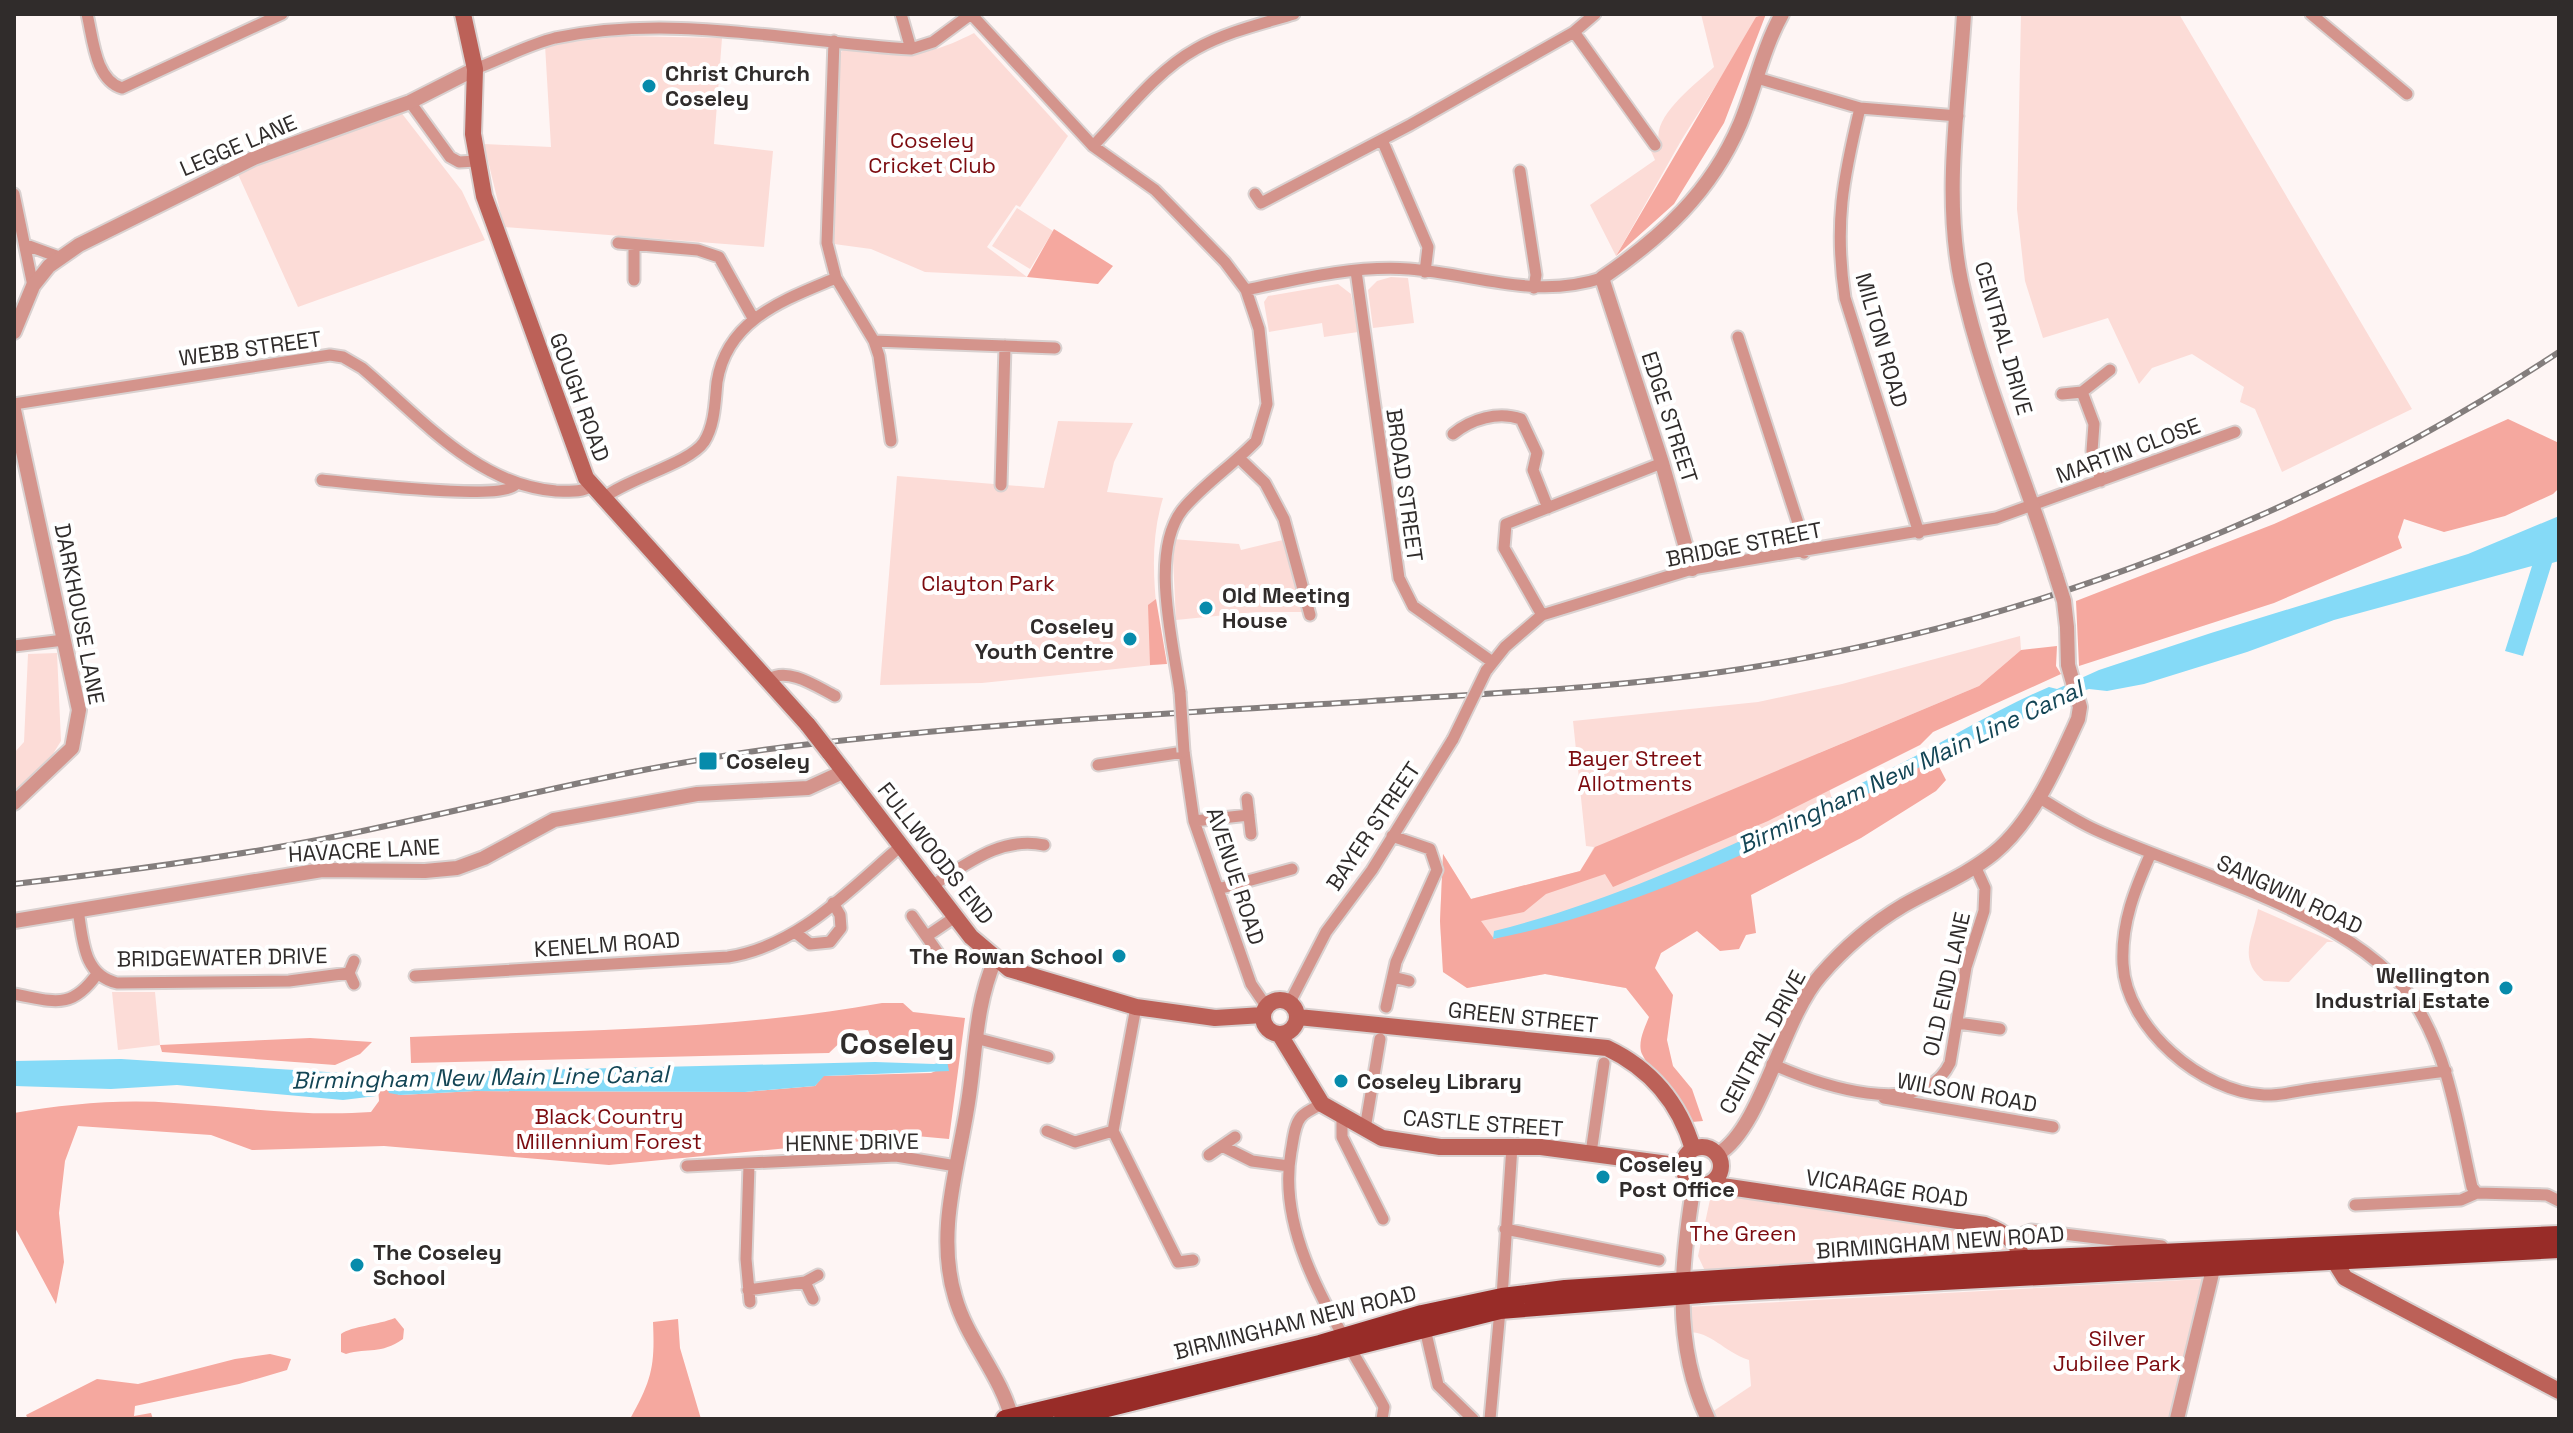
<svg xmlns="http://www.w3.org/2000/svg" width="2573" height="1433" viewBox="0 0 2573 1433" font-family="'Space Grotesk',sans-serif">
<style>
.green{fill:#fcdcd7}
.forest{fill:#f5a89f}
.water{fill:#85daf7}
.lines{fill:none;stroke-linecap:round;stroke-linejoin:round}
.minor-casing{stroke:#d9d1d0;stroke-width:15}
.tertiary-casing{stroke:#d9d1d0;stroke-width:18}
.secondary-casing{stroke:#d9d1d0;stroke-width:20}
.trunk-casing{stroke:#d9d1d0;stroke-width:22}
.minor{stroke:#d4948c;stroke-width:11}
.tertiary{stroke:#d4948c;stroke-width:14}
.secondary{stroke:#bc6158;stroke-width:16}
.trunk{stroke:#982c28;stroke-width:18}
.rail-casing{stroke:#847e7d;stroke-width:6}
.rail{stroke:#fff;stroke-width:3;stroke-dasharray:9;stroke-linecap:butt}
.minor-bridge-casing{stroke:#d9d1d0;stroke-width:15;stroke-linecap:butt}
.tertiary-bridge-casing{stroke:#d9d1d0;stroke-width:18;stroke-linecap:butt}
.secondary-bridge-casing{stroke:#d9d1d0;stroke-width:20;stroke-linecap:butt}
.minor-bridge{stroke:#d4948c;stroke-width:11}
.tertiary-bridge{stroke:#d4948c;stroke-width:14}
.secondary-bridge{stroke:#bc6158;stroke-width:16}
.poi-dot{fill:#078bab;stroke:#fff;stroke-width:3}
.labels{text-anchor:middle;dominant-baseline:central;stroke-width:8;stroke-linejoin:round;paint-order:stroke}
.poi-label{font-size:22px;font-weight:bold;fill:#302c2b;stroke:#fff;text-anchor:start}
.park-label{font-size:22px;fill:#7c0b0f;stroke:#fff}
.street-label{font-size:22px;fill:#302c2b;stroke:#fff}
.water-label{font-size:24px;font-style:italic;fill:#134555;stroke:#fff}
.district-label{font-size:30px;font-weight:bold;fill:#302c2b;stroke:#fff}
</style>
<rect width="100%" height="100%" fill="#fef5f4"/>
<path class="green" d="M1701 14H1761L1682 139 1616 256 1590 205 1655 160 1651 151 1660 145C1649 118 1696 84 1714 67Z
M2021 14H2179L2412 409 2282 472 2255 409 2240 402 2244 387 2192 354 2152 368 2139 384 2108 318 2043 338 2025 281 2017 209Z
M974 33 1068 136 1020 207 1016 205 987 247 1027 277 925 272 871 249 834 244 831 153 837 56 844 49C903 55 919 61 974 33Z
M624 36 722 38 714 144 773 151 764 247 504 227 484 144 551 147 545 45Z
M400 111 462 191 485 240 298 307 237 172Z
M1017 208 1053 231 1030 269 992 246Z
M1391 277 1408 278 1414 323 1373 328 1368 290 1377 281Z
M1338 284 1351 294 1358 332 1324 337 1322 323 1269 332 1264 302 1268 296Z
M1058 421 1133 423 1114 462 1107 492 1163 498C1146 553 1157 608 1163 664L982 683 880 685 897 476 1044 488Z
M1172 539 1239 544 1241 550 1287 539 1302 612H1256L1176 620Z
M2020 636 2021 650 1979 686 1819 753 1845 845 1632 928 1626 988 1545 974 1467 988 1443 972 1440 921 1443 854 1471 899 1581 871 1594 847 1586 846 1573 721 1758 702 1842 684Z
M57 653 61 741 48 762 14 793V753L24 742 28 654Z
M2258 909 2334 942H2327L2289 982 2264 981C2237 959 2253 938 2258 909Z
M112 992H155L160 1045 118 1050Z
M1712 1190 1992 1234 2009 1252 1706 1273 1698 1256Z
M2204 1279 2170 1419H1715L1712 1412 1751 1386 1749 1360C1722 1351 1713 1332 1687 1332V1307Z"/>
<path class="forest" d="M1766 14 1724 123 1674 204 1616 256 1756 17Z
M1054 229 1113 266 1098 284 1027 277Z
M2508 419 2559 443V488L2553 494 2505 516 2444 532 2404 519 2398 537 2402 548 2274 603 2079 666 2076 601 2274 524Z
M1156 599 1167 664 1150 665 1148 605Z
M2057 646 2056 666 2061 674 1933 732 1920 745 1768 821 1613 887 1605 874 1546 894 1524 912 1481 921 1494 939 1789 831 1935 759 1946 780 1936 791 1861 838 1751 895 1756 933 1746 935 1739 949 1720 951 1697 931 1661 953 1655 968 1673 995 1667 1040 1673 1066 1692 1089 1703 1121 1692 1122C1679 1094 1652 1075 1642 1054 1637 1043 1645 1027 1649 1017L1626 988 1545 974 1467 988 1443 972 1440 921 1443 854 1471 899 1580 871 1595 847 1979 686 2021 650Z
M882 1003H903L913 1012 965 1018 949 1139 916 1136 609 1165 384 1146 252 1150 211 1135 78 1126 65 1161 59 1213 64 1262 56 1304 14 1226V1113C67 1104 120 1099 174 1103 240 1107 305 1117 371 1112L379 1101 378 1086 400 1095 475 1091 745 1092 815 1086 823 1076 931 1073 947 1066 945 1052 877 1055 868 1030 852 1031 829 1053 411 1063 410 1037C567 1030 727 1031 882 1003Z
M310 1038 372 1042 360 1054 335 1065 162 1052 160 1045Z
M395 1318 404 1329 403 1339C380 1355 369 1347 346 1354L341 1352V1334C352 1326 378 1325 395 1318Z
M678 1319 680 1348 701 1419H630C652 1380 655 1366 653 1322Z
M270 1354 291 1359 287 1370 239 1384 135 1406 134 1416 151 1413 153 1419H28L26 1415 97 1379 138 1384 235 1359Z"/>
<path class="water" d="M2559 516V561L2552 563 2523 656 2505 651 2532 566 2334 620 2247 652 2144 684 2107 691 2089 689 2062 697C2030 720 1992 729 1958 747 1817 821 1650 908 1493 939L1494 931C1633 896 1764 831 1892 768 1945 742 1996 709 2049 687L2057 689 2099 670 2211 633 2468 554Z
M121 1059 359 1074 875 1062 934 1064 947 1061 949 1071 824 1076 815 1086 745 1092 475 1091 400 1095 389 1093 386 1086H379L376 1096 343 1100 177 1085 111 1089 14 1086V1061Z"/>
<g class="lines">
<defs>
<path id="minor" d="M87 14C93 38 95 80 122 88L282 14
M901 14 911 49
M971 14 1093 146 1155 190 1225 262 1246 290 1259 329 1267 404 1256 441C1233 465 1204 484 1183 509 1149 551 1173 642 1180 692
M2311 14 2407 94
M1574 32 1655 145
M834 41 827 243 836 278 874 341 879 356 891 441
M475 69C502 59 527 45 555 38 673 13 792 42 911 49L933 42 971 14
M1757 78 1860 108 1958 116
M410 102 450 157 459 162 476 161
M1860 108C1843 179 1834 224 1845 298L1919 533
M1382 140 1428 247 1425 272
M1093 146C1124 114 1156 71 1196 49 1226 32 1261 24 1294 14
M1520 171 1536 275 1534 288
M14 194 33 286
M1255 194 1261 203 1410 125 1574 32 1595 14
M618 243 698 250 719 257 753 318
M26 245 59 257
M1356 271 1399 578 1413 606 1491 661
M634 280V245
M1246 290C1298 279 1356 265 1409 269 1477 274 1534 300 1602 278
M1738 337 1798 523 1804 553
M874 341 1055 348
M2082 392 2094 424 2092 451 2101 481
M2062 394 2082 392 2110 370
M14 404 330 355 343 357 362 368C420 417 477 485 556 491 570 491 580 493 592 486
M1453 434C1471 419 1498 411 1521 419L1537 453 1533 470 1548 508
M1239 458 1265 483 1284 519 1310 615
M322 480C351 483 501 501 515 485
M1001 485 1005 346
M602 499C628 478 689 464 704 442 715 425 715 401 717 382 727 319 784 300 836 278
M1542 615 1504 548 1506 524 1662 463
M14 646 64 640
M1486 671 1505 647 1542 615 1692 569 1996 518 2235 432
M769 679C789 667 817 687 835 696
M1098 765 1184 752 1194 821 1251 984 1266 1006
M2038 797C2057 808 2076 821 2096 830 2189 873 2364 916 2417 1007 2450 1061 2458 1126 2472 1187L2477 1193
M1247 799 1251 834
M1194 821 1249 815
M2151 853C2135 889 2121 923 2123 964 2126 1028 2202 1092 2264 1095 2281 1096 2301 1090 2319 1088 2361 1082 2403 1077 2446 1071
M933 885C967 864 1001 836 1044 845
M1218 889 1292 869
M78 910C83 940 83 975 117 983L289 981 349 973
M912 916 943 960
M796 933 810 944 830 942 841 928 840 915 833 903
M927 936 955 917
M354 961 349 973 354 984
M415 976 728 957C799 946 849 890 902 845
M1393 977 1409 981
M14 994C53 1001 71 1011 97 974
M1290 1002 1326 932 1372 870 1453 739
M1136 1007 1113 1131 1178 1262 1193 1260
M1386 1007 1396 962 1437 870 1430 849 1392 836
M1958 1023 2000 1029
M975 1038 1048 1057
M1772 1064C1817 1084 1922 1122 1950 1063L1966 967 1984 911 1985 888 1975 866
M1884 1098 2053 1127
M1322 1104C1316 1107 1305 1112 1301 1117 1294 1125 1293 1142 1291 1152 1275 1242 1343 1331 1384 1407L1382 1419
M1342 1118V1137L1383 1219
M1365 1129 1380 1039
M1047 1131 1075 1142 1113 1131
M1222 1146 1252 1161 1289 1166
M1591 1153 1604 1063
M1209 1155 1235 1137
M749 1165 746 1259 750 1302
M687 1166 896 1156 956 1166
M2355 1205 2461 1200 2477 1193 2547 1195 2559 1201
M1505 1229 1659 1260
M2010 1238 2031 1230 2162 1246
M805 1282 813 1299
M748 1290 805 1282 818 1275
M1502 1297 1512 1146
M1425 1329 1438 1385 1473 1419
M1490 1419 1500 1310"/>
<path id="tertiary" d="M1964 14C1959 100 1943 195 1961 281 1982 381 2026 478 2056 576
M14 332 33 286 49 266 79 245 254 158 410 102 475 69
M14 410 79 710 72 748 14 803
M1692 569 1662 463 1602 278C1662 237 1711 192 1740 124 1755 88 1763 48 1782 14
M14 921 322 870 425 871 457 868 484 858 554 820 697 794 808 788 845 771
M995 960C974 1008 976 1058 967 1109 957 1171 936 1234 955 1297 967 1340 1001 1375 1012 1419
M1718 1154C1762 1128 1782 1019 1820 976 1844 948 1872 924 1904 905 1934 888 1967 875 1994 853 2033 821 2057 765 2078 719L2080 707 2068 665 2067 627
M1694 1184C1681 1263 1672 1343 1708 1419
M2177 1419 2214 1265"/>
<path id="secondary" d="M463 14 475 69 473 134 484 196 586 478 808 725
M829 752 971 937 1009 969 1136 1007 1215 1018 1263 1015
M1263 1017a17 17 0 1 1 34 0a17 17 0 1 1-34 0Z
M1298 1017 1607 1048C1651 1069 1679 1102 1693 1149
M1280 1035 1322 1104 1382 1138 1440 1147H1541L1683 1166
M1683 1166a19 19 0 1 1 38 0a19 19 0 1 1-38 0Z
M1709 1184 1985 1225C2006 1232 2024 1247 2025 1270
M2328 1251 2345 1278 2559 1391"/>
<path id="trunk" d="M1005 1419 1320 1344 1422 1314 1502 1297 1565 1289 2025 1259 2559 1235
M1063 1419 1500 1310 1714 1293 2559 1249"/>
</defs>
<use href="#minor" class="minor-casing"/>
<use href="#tertiary" class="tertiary-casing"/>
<use href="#secondary" class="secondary-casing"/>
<use href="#trunk" class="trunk-casing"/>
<use href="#minor" class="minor"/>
<use href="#tertiary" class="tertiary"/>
<use href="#secondary" class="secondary"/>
<use href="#trunk" class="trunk"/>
<defs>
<path id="rail" d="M14 884C128 871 241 856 353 833 500 802 644 764 793 746 985 723 1179 713 1372 701 1496 693 1618 688 1741 669 2032 624 2313 514 2559 352"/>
</defs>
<use href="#rail" class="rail-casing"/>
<use href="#rail" class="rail"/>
<defs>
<path id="minor-bridge" d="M1180 692 1184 752
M1453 739 1486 671"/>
<path id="tertiary-bridge" d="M2056 576 2064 601 2067 627"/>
<path id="secondary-bridge" d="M808 725 829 752"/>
</defs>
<use href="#minor-bridge" class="minor-bridge-casing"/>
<use href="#tertiary-bridge" class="tertiary-bridge-casing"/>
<use href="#secondary-bridge" class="secondary-bridge-casing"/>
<use href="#minor-bridge" class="minor-bridge"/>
<use href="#tertiary-bridge" class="tertiary-bridge"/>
<use href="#secondary-bridge" class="secondary-bridge"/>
</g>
<g class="poi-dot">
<circle cx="649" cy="86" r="8"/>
<circle cx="1206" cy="608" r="8"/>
<circle cx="1130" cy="639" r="8"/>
<rect x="698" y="751" width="20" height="20" rx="4"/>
<circle cx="1119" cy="956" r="8"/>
<circle cx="2506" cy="988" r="8"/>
<circle cx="1341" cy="1081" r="8"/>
<circle cx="1603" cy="1177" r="8"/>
<circle cx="357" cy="1265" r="8"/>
</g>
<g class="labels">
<g class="poi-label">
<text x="665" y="73">Christ Church<tspan x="665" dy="25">Coseley</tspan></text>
<text x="1222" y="595">Old Meeting<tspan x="1222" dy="25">House</tspan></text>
<text x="1114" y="626" text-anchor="end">Coseley<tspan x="1114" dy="25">Youth Centre</tspan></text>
<text x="726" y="761">Coseley</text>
<text x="1103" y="956" text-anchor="end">The Rowan School</text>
<text x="2490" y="975" text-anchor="end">Wellington<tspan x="2490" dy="25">Industrial Estate</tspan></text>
<text x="1357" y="1081">Coseley Library</text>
<text x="1619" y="1164">Coseley<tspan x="1619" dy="25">Post Office</tspan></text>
<text x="373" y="1252">The Coseley<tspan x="373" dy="25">School</tspan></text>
</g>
<g class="park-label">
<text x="932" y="140">Coseley<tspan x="932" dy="25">Cricket Club</tspan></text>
<text x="988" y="583">Clayton Park</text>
<text x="1635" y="758">Bayer Street<tspan x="1635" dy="25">Allotments</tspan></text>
<text x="609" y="1116">Black Country<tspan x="609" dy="25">Millennium Forest</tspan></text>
<text x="1743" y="1233">The Green</text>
<text x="2117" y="1338">Silver<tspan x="2117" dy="25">Jubilee Park</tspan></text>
</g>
<g class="street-label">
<text transform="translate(238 145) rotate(-23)">LEGGE LANE</text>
<text transform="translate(2004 338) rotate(74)">CENTRAL DRIVE</text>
<text transform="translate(1882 340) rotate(74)">MILTON ROAD</text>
<text transform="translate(250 348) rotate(-8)">WEBB STREET</text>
<text transform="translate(580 397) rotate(70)">GOUGH ROAD</text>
<text transform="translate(1670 417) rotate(72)">EDGE STREET</text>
<text transform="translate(2128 450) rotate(-20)">MARTIN CLOSE</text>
<text transform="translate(1405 485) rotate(82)">BROAD STREET</text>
<text transform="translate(1744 544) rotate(-11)">BRIDGE STREET</text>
<text transform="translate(80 614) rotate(79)">DARKHOUSE LANE</text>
<text transform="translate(1373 826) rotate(-56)">BAYER STREET</text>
<text transform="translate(364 850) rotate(-3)">HAVACRE LANE</text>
<text transform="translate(936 853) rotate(52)">FULLWOODS END</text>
<text transform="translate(1236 876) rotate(72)">AVENUE ROAD</text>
<text transform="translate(2290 894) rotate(25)">SANGWIN ROAD</text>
<text transform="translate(607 944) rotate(-4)">KENELM ROAD</text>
<text transform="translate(222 957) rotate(-1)">BRIDGEWATER DRIVE</text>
<text transform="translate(1946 984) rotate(-77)">OLD END LANE</text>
<text transform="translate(1523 1017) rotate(6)">GREEN STREET</text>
<text transform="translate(1762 1042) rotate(-62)">CENTRAL DRIVE</text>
<text transform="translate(1967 1092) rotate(10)">WILSON ROAD</text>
<text transform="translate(1483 1123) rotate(4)">CASTLE STREET</text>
<text transform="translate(852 1142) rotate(-1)">HENNE DRIVE</text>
<text transform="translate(1887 1188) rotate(8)">VICARAGE ROAD</text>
<text transform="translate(1940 1242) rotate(-4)">BIRMINGHAM NEW ROAD</text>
<text transform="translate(1295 1322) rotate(-14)">BIRMINGHAM NEW ROAD</text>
</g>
<g class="water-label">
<text transform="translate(1910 767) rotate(-25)">Birmingham New Main Line Canal</text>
<text transform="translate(480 1077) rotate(-1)">Birmingham New Main Line Canal</text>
</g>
<g class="district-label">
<text x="897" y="1043">Coseley</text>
</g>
</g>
<rect width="2573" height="1433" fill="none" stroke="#302c2b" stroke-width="32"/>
</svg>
